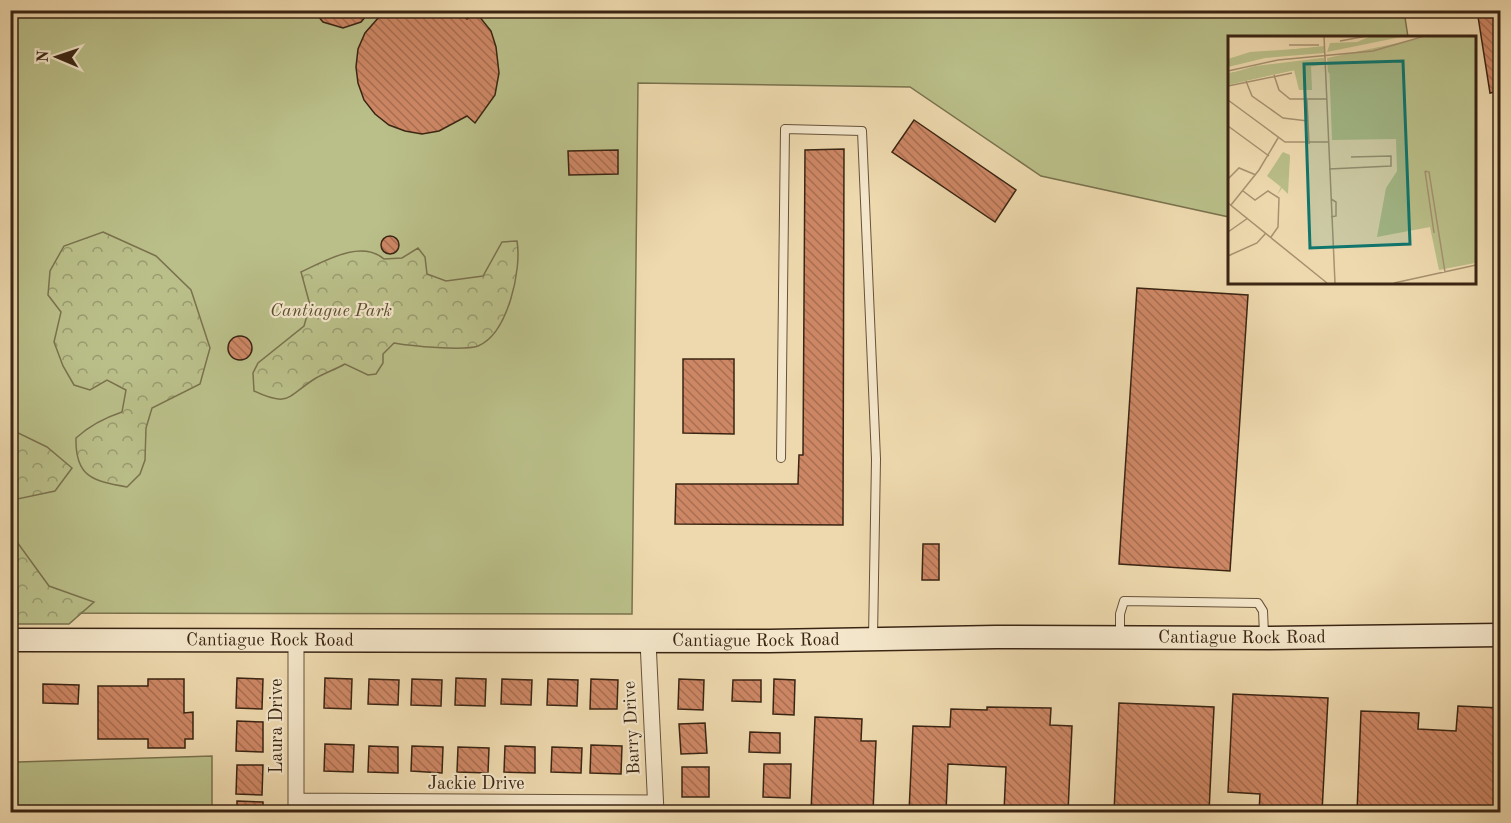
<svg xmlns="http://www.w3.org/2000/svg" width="1511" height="823" viewBox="0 0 1511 823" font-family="'Old Standard TT',serif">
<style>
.green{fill:#babf89;stroke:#7a724e;stroke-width:1.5}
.forest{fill:url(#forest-crowns);stroke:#7a724e;stroke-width:1.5}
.building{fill:url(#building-back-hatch);stroke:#3a2513;stroke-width:1.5}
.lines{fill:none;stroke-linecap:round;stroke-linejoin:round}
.service-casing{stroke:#67523a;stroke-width:10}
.minor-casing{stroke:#67523a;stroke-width:17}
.secondary-casing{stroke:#3a2513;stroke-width:25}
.service{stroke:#f4e6ca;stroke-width:8}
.minor{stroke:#f4e6ca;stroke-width:15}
.secondary{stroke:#f4e6ca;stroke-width:22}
.labels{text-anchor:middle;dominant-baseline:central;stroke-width:4.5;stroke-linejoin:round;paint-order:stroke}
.park-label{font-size:18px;font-style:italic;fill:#5a4c30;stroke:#f4e6ca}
.street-label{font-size:18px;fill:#3a2513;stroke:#f4e6ca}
.inset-road{fill:none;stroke:#a69170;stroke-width:1.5}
.view{fill:#0f766e;fill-opacity:0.15;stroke:#0f766e;stroke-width:3}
.inset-edge{fill:none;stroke:#3a2513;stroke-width:3}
</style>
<defs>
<pattern id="forest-crowns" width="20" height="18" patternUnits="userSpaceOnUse" patternTransform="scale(1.5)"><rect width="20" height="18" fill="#babf89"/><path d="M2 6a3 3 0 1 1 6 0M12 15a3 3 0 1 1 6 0" fill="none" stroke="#989b6f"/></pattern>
<pattern id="building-back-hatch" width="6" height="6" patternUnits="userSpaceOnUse" patternTransform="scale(1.5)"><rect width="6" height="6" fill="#ce8765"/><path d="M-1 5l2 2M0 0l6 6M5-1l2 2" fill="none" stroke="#a86e52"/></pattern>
</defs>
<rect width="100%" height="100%" fill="#eed9ae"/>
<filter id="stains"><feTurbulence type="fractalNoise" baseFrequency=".00333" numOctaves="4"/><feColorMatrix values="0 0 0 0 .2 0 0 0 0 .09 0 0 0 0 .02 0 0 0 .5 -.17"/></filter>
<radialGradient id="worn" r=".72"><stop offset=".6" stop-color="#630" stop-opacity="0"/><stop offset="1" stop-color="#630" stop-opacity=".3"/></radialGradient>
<path class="green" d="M11 11H1404L1408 37 1229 38V217L1041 176 910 87 638 83 632 614 11 613Z
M212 756V812H11V758H16L18 762Z"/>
<path class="forest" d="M103 232 156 256 191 290 210 348 200 384 152 408 146 428 145 460 140 474 127 487C93 481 75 477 76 438 90 425 104 418 122 412L126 390 107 380 90 390 74 385 63 366 54 342 61 312 48 295 50 271 64 246Z
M517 241C522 269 508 334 478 346 464 351 411 346 394 343L383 354V363L376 374 368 375 345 364C336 369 325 373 316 378 287 396 290 408 254 391L253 373 258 363 304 326 310 305 301 272C325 261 361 239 384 259L402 258 418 248 425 257 427 274 446 281 483 276 502 242Z
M10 423 14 431 47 447 72 468 55 491 17 499V542L49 586 94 602 69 624H11Z"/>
<path class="building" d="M371 10 361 22 343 28 323 22 313 10Z
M372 10H456L467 19 475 11 491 31 496 47 499 73 495 95 475 123 467 116 439 131 422 134 405 131 389 125 375 114 364 100 358 83 356 67 358 49 365 33 379 17Z
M1477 10H1500V91L1490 93Z
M914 120 1016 190 995 222 892 152Z
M844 149 843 525 675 524 676 484H798L799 455H803L805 150Z
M618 150V174L569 175 568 151Z
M381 245a9 9 0 1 1 18 0a9 9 0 1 1-18 0Z
M1137 288 1248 295 1230 571 1119 564Z
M228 348a12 12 0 1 1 24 0a12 12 0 1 1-24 0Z
M683 359H734V434L683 433Z
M923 544H939V580H922Z
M237 678 263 679 262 709 236 708Z
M325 678 352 679 351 709 324 708Z
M456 678 486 679 485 706 455 705Z
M148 679H184V713L193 712V739H185V748H148V739H98V686H148Z
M369 679 399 680 398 705 368 704Z
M412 679 442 680 441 706 411 705Z
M502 679 532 680 531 705 501 704Z
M548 679 578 680 577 706 547 705Z
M591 679 618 680 617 709H590Z
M679 679 704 680 703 710 678 709Z
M774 679 795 680 794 715 773 714Z
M733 680H761V702L732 701Z
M43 684 79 685 78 704 43 703Z
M1233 694 1328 698 1322 812H1259L1260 794 1228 792Z
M1119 703 1214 707 1209 812H1114Z
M1458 706 1500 708V812H1357L1361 711 1419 713 1418 729 1456 731Z
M987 707 1051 708 1050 725 1072 726 1068 812H1004L1006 767 948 764 946 812H909L913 726 950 727 951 709 987 710Z
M815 717 862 719 861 741H876L873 812H811Z
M237 721 263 722V752L236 751Z
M705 723 707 753 681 754 679 724Z
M750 732 780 733V753L749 752Z
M325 744 354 745 353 772 324 771Z
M591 745 622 746 621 774 590 773Z
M369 746 398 747V773L368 772Z
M412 746 443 747 442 773 411 771Z
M505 746 535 747V773L504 772Z
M458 747 489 748 488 773 457 772Z
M552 747 582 748 581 773 551 772Z
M764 764H791L790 798 763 797Z
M237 765H263L262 795 236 794Z
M682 767H709V797H682Z
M237 801 263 802V812H237Z"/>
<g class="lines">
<defs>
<path id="service" d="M781 458 785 129 862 131 876 459 873 638
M1120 636V614L1124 601 1258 603 1263 611 1264 634"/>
<path id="minor" d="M296 640V812
M648 641 656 812
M296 801 655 803"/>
<g id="secondary">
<path id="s1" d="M10 640 769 641 996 637 1269 638 1500 635"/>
</g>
</defs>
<use href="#service" class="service-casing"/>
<use href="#minor" class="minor-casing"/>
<use href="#secondary" class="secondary-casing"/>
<use href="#service" class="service"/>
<use href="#minor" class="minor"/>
<use href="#secondary" class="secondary"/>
</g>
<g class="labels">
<g class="park-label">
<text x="331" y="311">Cantiague Park</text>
</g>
<g class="street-label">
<text stroke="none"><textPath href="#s1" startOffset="1232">Cantiague Rock Road</textPath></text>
<text stroke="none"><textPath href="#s1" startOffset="260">Cantiague Rock Road</textPath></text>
<text stroke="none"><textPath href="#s1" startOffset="746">Cantiague Rock Road</textPath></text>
<text transform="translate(277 726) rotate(-90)">Laura Drive</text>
<text transform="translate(632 728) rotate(-93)">Barry Drive</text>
<text x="476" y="784">Jackie Drive</text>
</g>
</g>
<g transform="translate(1228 36)">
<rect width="248" height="248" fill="#eed9ae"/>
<path d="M209 0H247V227L211 234 202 191 149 201 158 152 169 135 168 103 104 104 101 25ZM96 10V17L37 22 0 31V24L25 18ZM96 22V29L83 30 84 54H71L66 34 0 49V37ZM55 116 62 119 60 158 54 152 49 159 53 151 39 140Z" fill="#babf89"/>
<path d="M143 0H178L99 16 102 7 129 6ZM203 0H215L169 17 128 26 119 35 115 29 105 33 103 39 100 36 99 22ZM96 11V16L23 21 0 29V23L22 16ZM94 22 95 28 0 48V38L27 30ZM140 32 148 38 141 49 130 51 117 42 121 36 129 42V35ZM131 57 137 63 144 62 147 76 144 84 148 88 135 84V74L128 61ZM54 117 62 121 59 145 52 149 41 139ZM56 122 58 135 52 144 45 135ZM247 192V225L233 229 226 201Z" fill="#babf89" fill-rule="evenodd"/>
<path class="inset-road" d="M96 0 107 247M112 5 139 0M61 9H91M0 35 50 24 145 15 197 0M46 39 51 54 62 63H99M18 45 24 60 55 82 80 85M0 50 64 37M0 64 57 106H100M79 64 81 108M0 90 41 120M101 133 163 130V120L123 121M197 135 201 136 217 236M197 135 206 197M0 143 11 132 28 139M15 155 27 164 40 155 51 162 50 191 43 201M103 163 108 166V180L103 181M0 167 99 247M3 169 31 134 50 102M0 196 20 182M0 220 29 207 38 197M166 247 248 229"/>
<path class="view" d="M175 25 182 208 82 212 76 28Z"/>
<rect width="248" height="248" class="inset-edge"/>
</g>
<rect width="1511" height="823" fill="none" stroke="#eed9ae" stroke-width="36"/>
<rect x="12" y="12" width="1487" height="799" fill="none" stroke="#3a2513" stroke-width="3"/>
<rect x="18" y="18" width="1475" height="787" fill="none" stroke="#3a2513" stroke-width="1.5"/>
<g transform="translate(57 57) rotate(272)" stroke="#f4e6ca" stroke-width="4.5" paint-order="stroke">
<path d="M0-4.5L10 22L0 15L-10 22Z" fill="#3a2513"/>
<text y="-9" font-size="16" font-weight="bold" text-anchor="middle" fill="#3a2513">N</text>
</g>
<rect width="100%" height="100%" filter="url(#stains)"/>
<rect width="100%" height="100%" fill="url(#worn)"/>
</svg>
